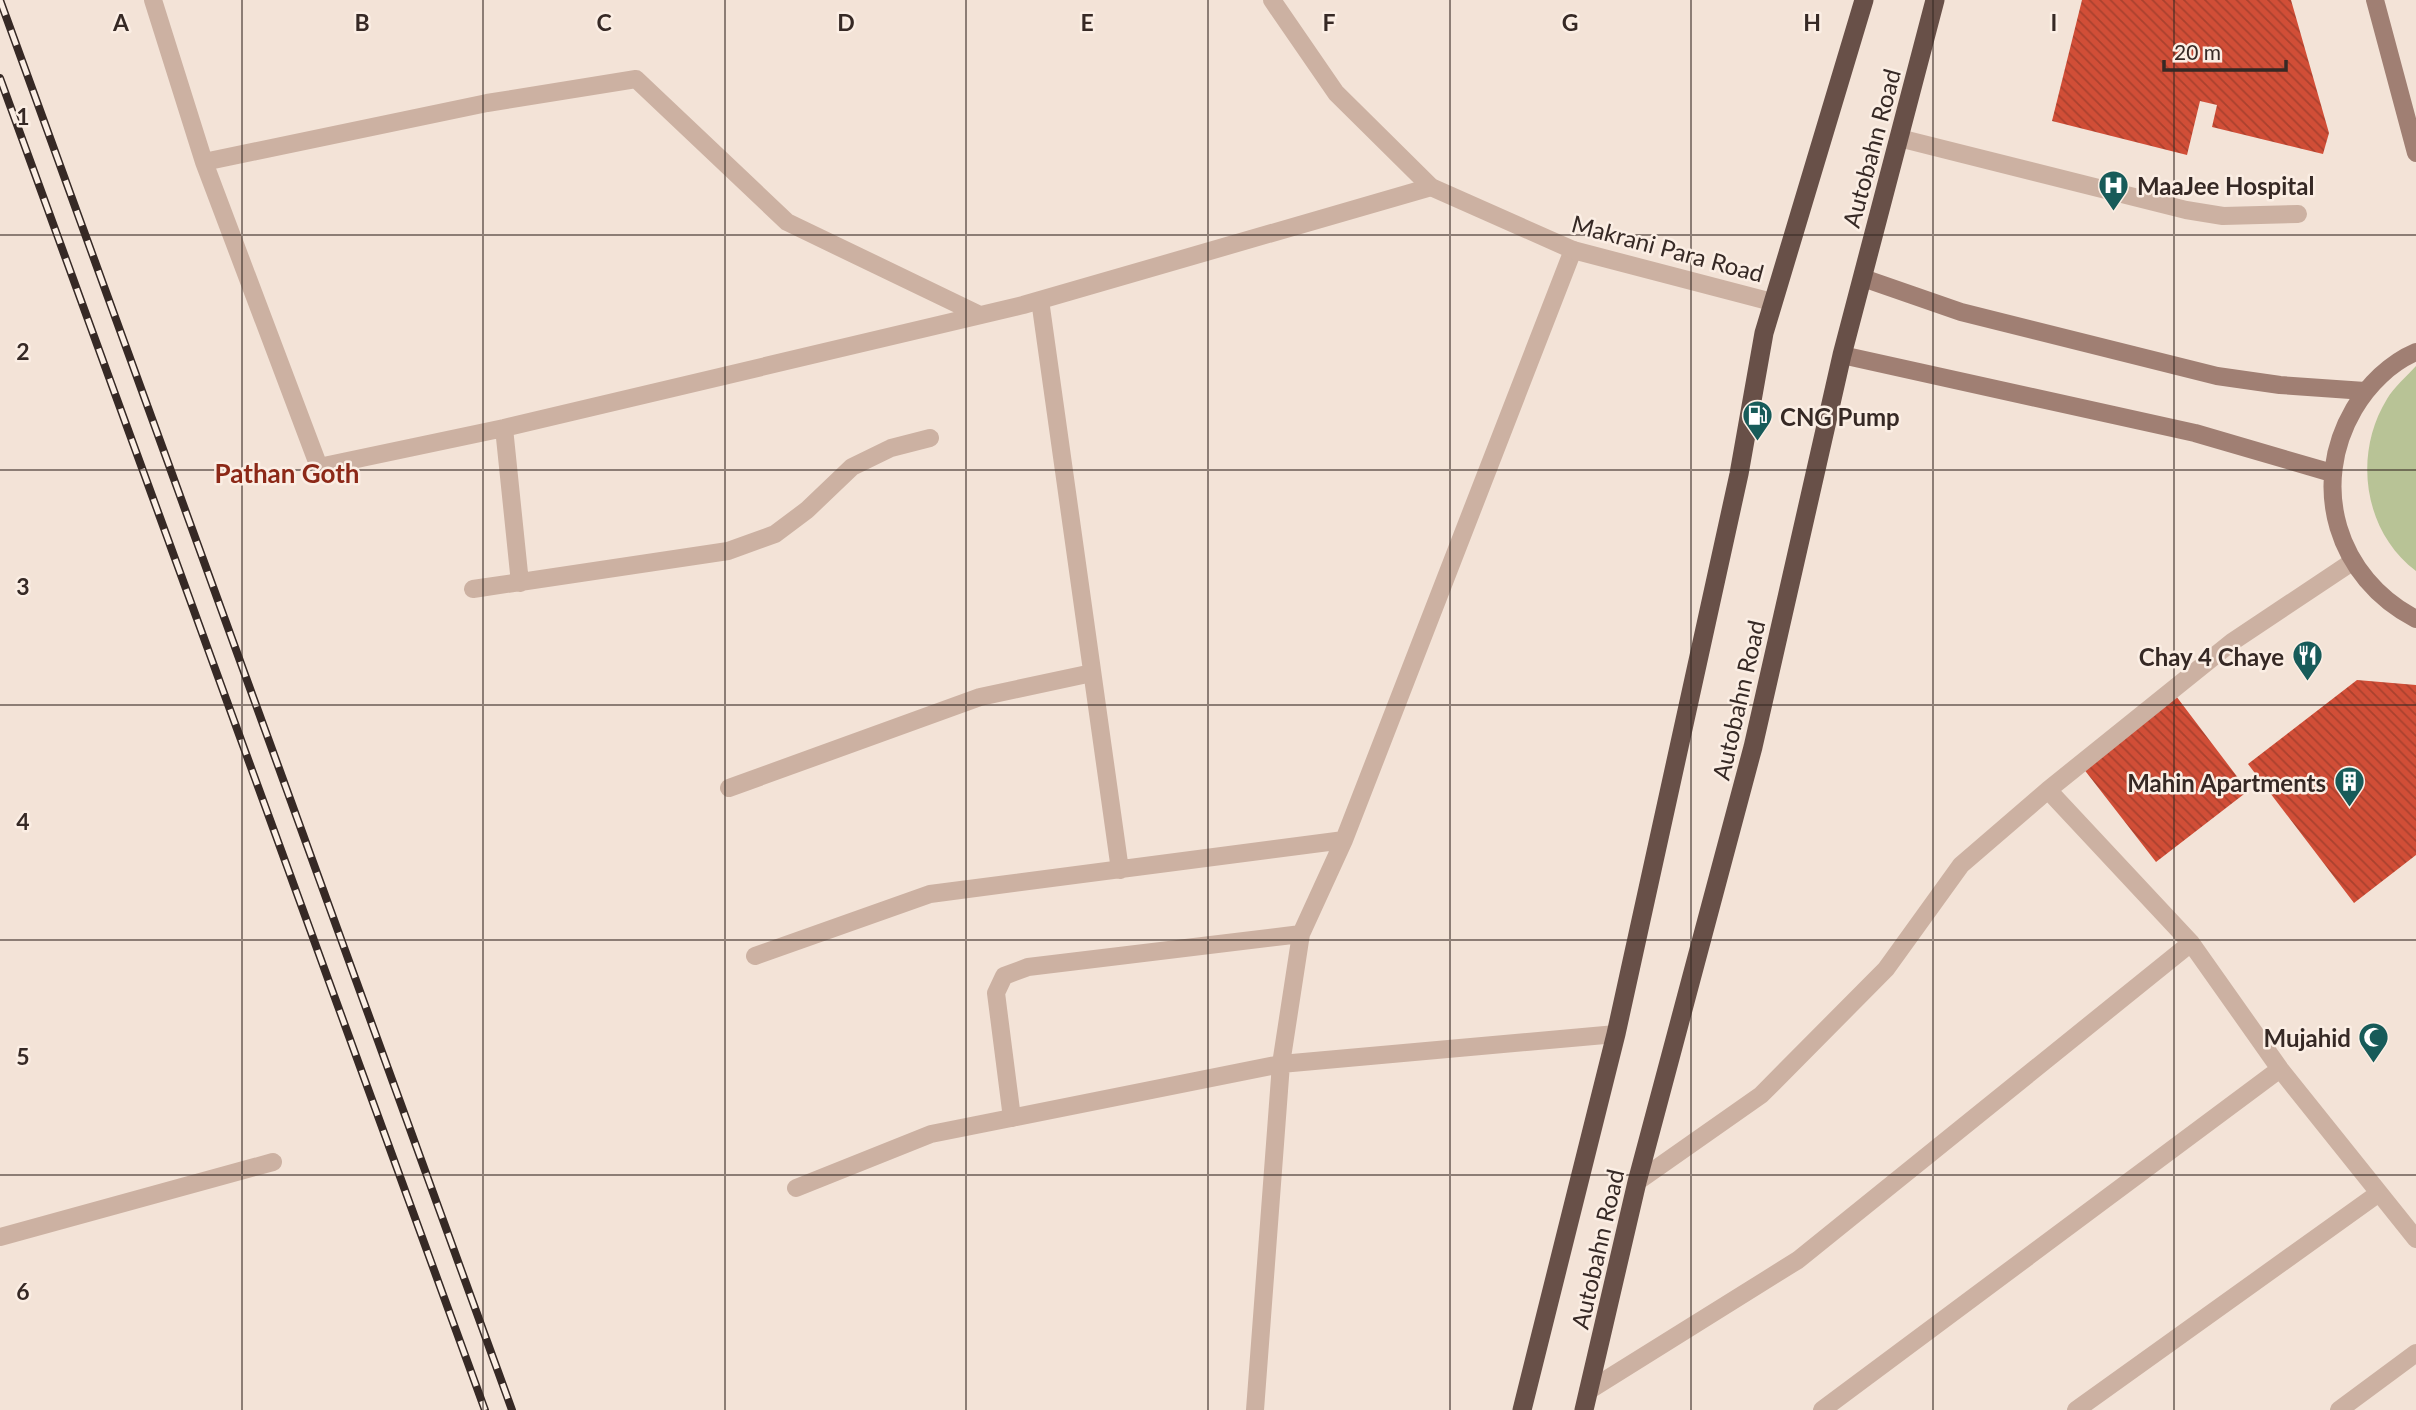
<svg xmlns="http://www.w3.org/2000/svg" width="2416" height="1410" viewBox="0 0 2416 1410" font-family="Lato,sans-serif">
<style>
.grass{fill:#b8c396}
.building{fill:url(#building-back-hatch)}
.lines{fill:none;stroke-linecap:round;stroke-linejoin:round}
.service{stroke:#ccb1a2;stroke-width:18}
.minor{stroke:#ccb1a2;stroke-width:18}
.tertiary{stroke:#ccb1a2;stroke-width:18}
.secondary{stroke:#a07f73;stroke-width:18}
.trunk{stroke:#685048;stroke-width:19}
.rail-casing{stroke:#362925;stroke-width:8}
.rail{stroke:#fbeee4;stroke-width:5;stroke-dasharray:16;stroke-linecap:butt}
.grid{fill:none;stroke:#362925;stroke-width:2;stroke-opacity:0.55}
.labels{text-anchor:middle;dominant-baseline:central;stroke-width:5;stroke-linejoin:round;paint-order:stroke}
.street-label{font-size:24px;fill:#362925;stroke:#fbeee4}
.poi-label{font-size:24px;font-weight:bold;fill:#362925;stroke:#fbeee4;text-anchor:end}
.neighbourhood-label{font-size:26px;font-weight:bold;fill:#8c2817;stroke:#fbeee4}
.grid-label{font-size:23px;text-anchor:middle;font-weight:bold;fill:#362925;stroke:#fbeee4;stroke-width:5;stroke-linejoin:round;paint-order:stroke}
</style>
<defs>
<pattern id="building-back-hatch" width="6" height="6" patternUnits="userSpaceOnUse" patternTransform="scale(1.75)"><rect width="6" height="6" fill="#d14e37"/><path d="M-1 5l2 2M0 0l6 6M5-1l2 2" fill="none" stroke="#aa412e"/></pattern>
</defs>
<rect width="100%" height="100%" fill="#f3e3d7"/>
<path class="grass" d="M2416 366V571C2363 531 2353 454 2387 399 2394 387 2407 376 2416 366Z"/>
<path class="building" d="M2082 0H2291L2329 133 2323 154 2212 127 2217 105 2200 101 2187 155 2052 121Z
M2357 680 2416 685V855L2354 903 2248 764Z
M2176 696 2248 791 2156 862 2083 768Z"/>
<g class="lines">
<path class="service" d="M1899 138 2186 210 2223 216 2298 214"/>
<path class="minor" d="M153 0 204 162 319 467 504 428 1023 305 1431 187
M204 162 487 103 636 79 787 222 980 315
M1040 300 1120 870
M504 428 520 583
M473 589 728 551 775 534 807 510 852 467 891 448 930 438
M729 788 980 697 1092 673
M2048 790 2191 943 2280 1069 2416 1239
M755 956 930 894 1344 840
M1012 1118 996 993 1004 976 1028 967 1301 934
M1637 1182 1761 1095 1886 969 1961 865 2048 790 2232 642 2352 562
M796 1188 931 1134 1281 1064 1616 1034
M0 1237 273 1162
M1588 1391 1798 1260 2191 943
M1255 1410 1281 1064 1301 934 1344 840 1573 250
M1822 1410 2280 1069
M2076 1410 2379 1193
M2339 1410 2416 1353"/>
<path class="tertiary" d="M1272 0 1336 93 1431 187 1573 250 1772 302"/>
<path class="secondary" d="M2375 0 2416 153
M1863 278 1961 312 2217 376 2280 385 2365 391
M2416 352C2390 363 2368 385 2354 409 2309 486 2337 578 2416 619
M1842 355 2195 433 2332 473"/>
<path class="trunk" d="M1522 1410 1616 1034 1739 474 1764 333 1864 0
M1584 1410 1637 1182 1753 747 1842 355 1935 0"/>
<defs>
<path id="rail" d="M0 0 512 1410
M0 78 485 1410"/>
</defs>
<use href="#rail" class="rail-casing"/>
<use href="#rail" class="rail"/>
</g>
<path class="grid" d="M242 0V1410M483 0V1410M725 0V1410M966 0V1410M1208 0V1410M1450 0V1410M1691 0V1410M1933 0V1410M2174 0V1410M0 235H2416M0 470H2416M0 705H2416M0 940H2416M0 1175H2416"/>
<defs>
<symbol id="hospital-pin" viewBox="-11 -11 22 30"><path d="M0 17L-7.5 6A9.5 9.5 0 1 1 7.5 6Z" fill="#175b59" stroke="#fbeee4"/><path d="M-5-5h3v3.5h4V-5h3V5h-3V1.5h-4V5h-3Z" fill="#fff"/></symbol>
<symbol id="fuel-pin" viewBox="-11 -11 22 30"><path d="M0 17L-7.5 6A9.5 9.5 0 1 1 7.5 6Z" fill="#175b59" stroke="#fbeee4"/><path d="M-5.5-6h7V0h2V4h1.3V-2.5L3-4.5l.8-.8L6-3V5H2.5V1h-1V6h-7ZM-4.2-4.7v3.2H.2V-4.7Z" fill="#fff"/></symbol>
<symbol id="restaurant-pin" viewBox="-11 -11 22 30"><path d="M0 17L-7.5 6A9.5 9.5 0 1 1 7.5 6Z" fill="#175b59" stroke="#fbeee4"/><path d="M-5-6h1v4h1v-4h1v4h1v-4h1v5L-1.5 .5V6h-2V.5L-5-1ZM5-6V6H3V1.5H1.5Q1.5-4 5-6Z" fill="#fff"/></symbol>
<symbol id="building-pin" viewBox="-11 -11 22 30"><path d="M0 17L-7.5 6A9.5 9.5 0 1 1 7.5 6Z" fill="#175b59" stroke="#fbeee4"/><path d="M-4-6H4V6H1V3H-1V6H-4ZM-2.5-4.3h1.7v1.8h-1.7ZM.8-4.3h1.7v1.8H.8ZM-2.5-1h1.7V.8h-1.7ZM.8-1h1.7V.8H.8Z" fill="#fff"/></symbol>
<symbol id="mosque-pin" viewBox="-11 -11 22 30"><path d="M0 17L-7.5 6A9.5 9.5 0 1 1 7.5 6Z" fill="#175b59" stroke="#fbeee4"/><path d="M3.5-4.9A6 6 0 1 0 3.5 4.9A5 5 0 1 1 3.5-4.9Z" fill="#fff"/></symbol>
</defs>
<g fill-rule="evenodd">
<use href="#hospital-pin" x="2096" y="168" width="35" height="47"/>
<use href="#fuel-pin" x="1740" y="398" width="35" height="47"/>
<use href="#restaurant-pin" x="2290" y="638" width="35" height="47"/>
<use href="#building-pin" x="2332" y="764" width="35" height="47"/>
<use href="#mosque-pin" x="2356" y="1020" width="35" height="47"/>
</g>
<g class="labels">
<g class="street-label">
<text transform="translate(1871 148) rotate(-75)">Autobahn Road</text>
<text transform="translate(1668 248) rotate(15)">Makrani Para Road</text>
<text transform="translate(1738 700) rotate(-77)">Autobahn Road</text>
<text transform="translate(1597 1249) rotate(-77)">Autobahn Road</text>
</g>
<g class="poi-label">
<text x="2137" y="185" text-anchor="start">MaaJee Hospital</text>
<text x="1780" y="416" text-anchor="start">CNG Pump</text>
<text x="2284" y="656">Chay 4 Chaye</text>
<text x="2326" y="782">Mahin Apartments</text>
<text x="2351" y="1037">Mujahid</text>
</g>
<g class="neighbourhood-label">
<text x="287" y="473">Pathan Goth</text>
</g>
</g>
<g class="grid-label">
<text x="121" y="31">A</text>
<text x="362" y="31">B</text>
<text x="604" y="31">C</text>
<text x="846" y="31">D</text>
<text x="1087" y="31">E</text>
<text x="1329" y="31">F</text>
<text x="1570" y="31">G</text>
<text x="1812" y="31">H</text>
<text x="2054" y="31">I</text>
<text x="23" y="125">1</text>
<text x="23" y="360">2</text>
<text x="23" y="595">3</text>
<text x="23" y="830">4</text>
<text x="23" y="1065">5</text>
<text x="23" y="1300">6</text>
</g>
<path d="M2164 60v10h122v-10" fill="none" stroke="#362925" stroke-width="3.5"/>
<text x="2174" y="60" font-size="21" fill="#362925" stroke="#fbeee4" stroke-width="5" paint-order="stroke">20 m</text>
</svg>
